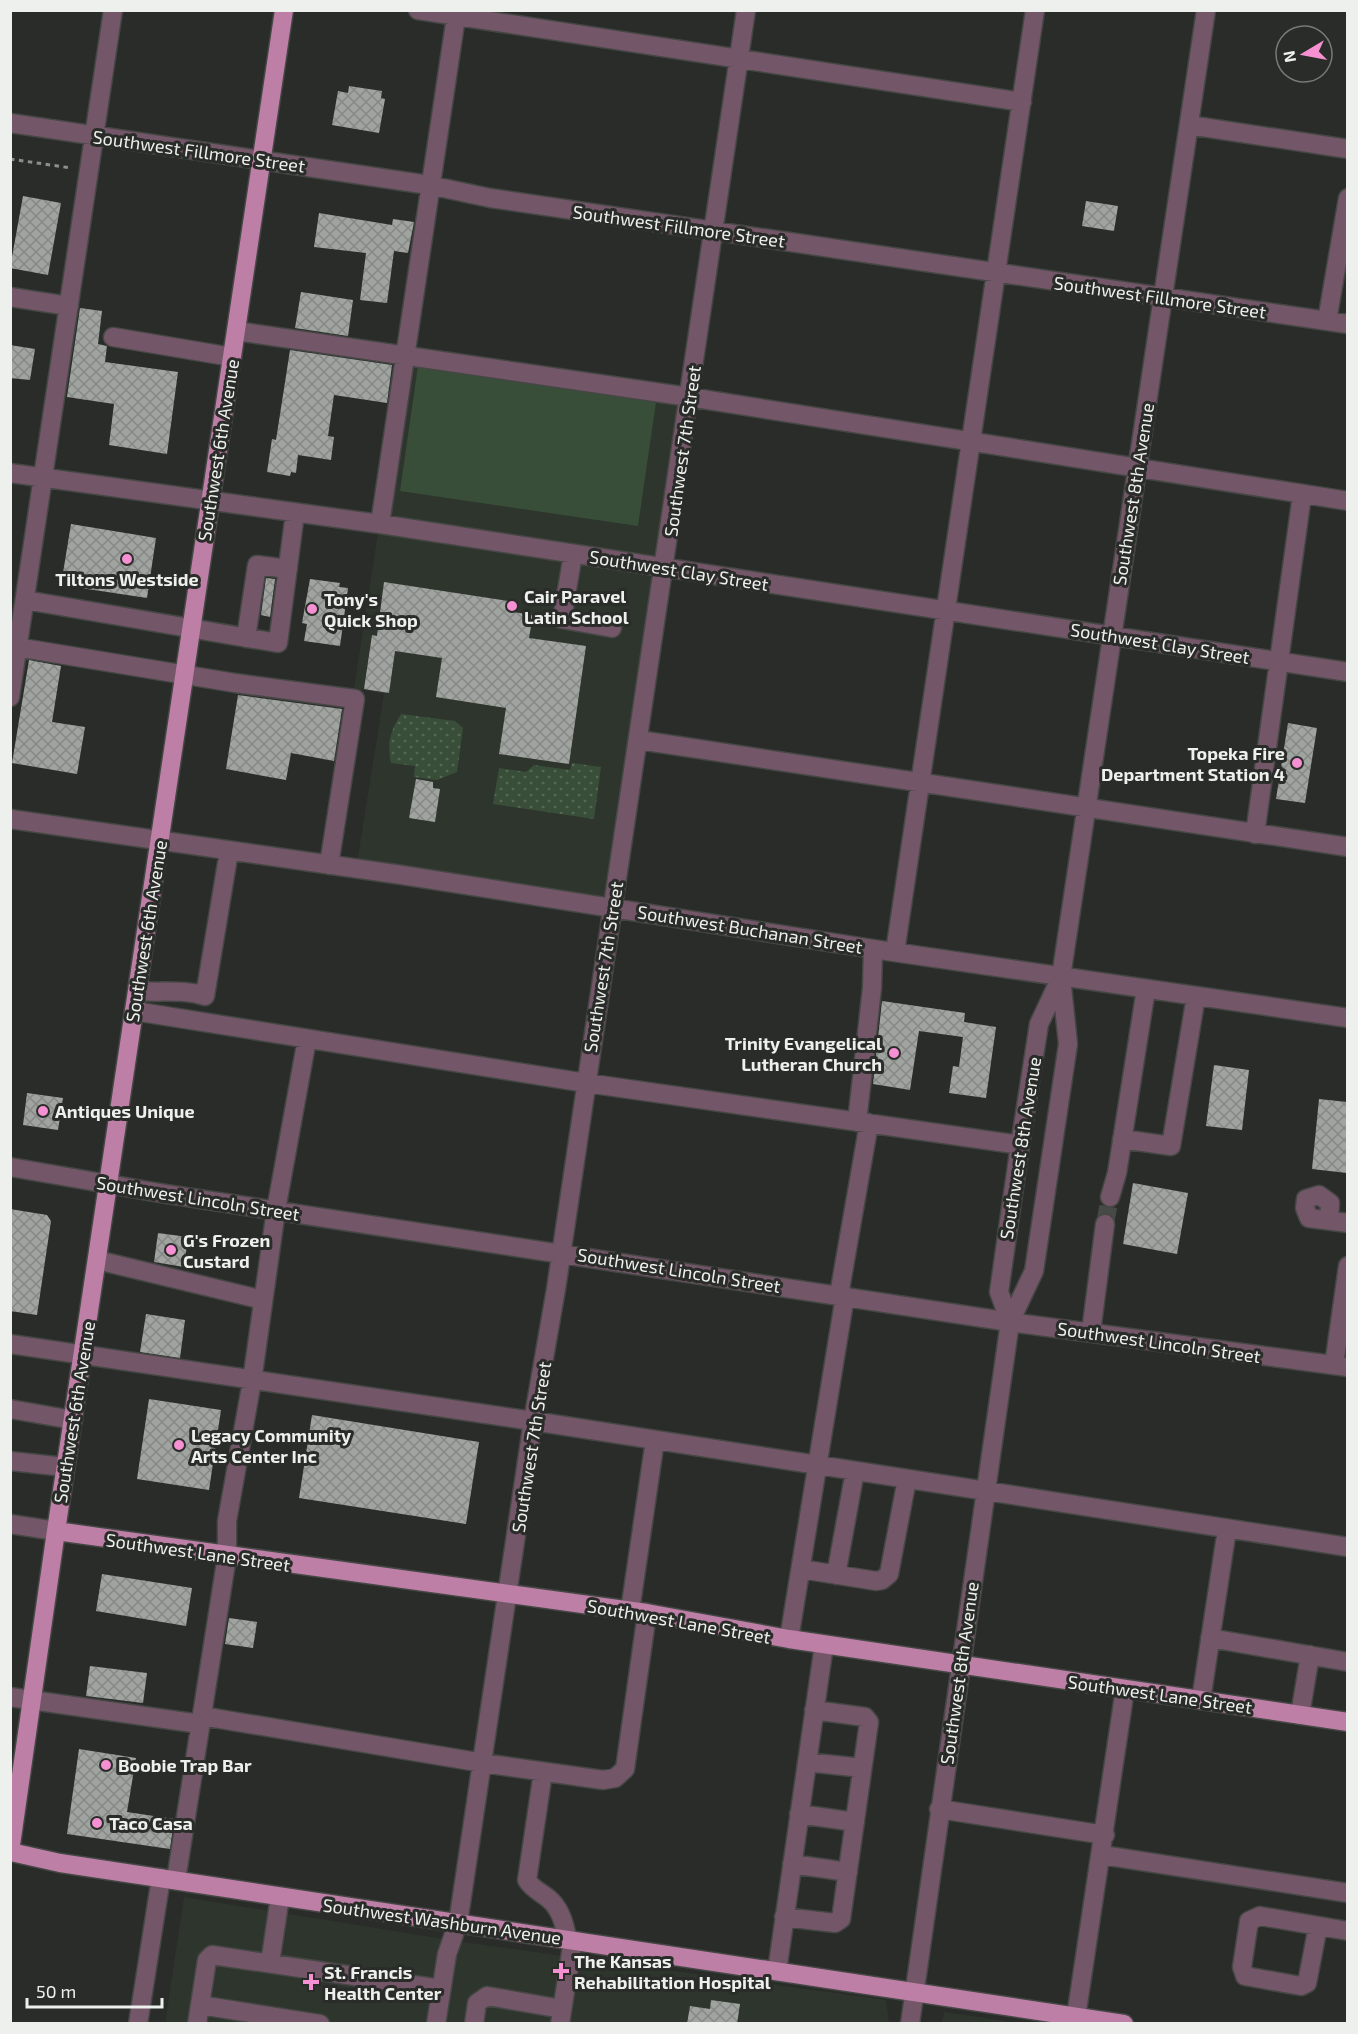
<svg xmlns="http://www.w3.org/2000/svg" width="1358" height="2034" viewBox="0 0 1358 2034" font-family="'Exo 2',sans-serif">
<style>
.built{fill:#2e352d}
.park{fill:url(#park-dots)}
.pitch{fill:#394e39}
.building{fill:url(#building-cross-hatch)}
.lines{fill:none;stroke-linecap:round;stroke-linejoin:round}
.minor-tunnel{stroke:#474946;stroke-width:18;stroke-dasharray:18 9;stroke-linecap:butt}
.minor-casing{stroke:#454744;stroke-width:21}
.major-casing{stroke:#454744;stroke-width:21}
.path{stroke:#8d8f8c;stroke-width:3;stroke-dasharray:4.5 4.5;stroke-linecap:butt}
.minor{stroke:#745669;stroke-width:18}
.major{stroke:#bd7fa6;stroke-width:18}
.poi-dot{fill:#f591d2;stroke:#292c29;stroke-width:2}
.labels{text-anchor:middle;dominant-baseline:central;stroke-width:6;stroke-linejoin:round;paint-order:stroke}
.street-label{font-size:18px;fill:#eef0ed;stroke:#292c29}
.poi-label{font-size:18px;font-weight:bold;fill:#eef0ed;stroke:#292c29;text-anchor:start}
</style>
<defs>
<pattern id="park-dots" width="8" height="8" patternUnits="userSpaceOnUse" patternTransform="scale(1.5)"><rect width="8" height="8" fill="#394e39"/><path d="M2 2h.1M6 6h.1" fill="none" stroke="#566856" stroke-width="1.8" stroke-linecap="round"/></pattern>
<pattern id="building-cross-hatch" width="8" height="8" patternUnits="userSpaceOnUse" patternTransform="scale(1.5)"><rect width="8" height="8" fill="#a0a4a0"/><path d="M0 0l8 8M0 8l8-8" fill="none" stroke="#858885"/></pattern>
</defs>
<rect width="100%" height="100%" fill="#292c29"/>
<path class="built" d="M405 358 689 397 612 908 356 869 384 694 354 688Z
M184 1897 456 1941 886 2000 889 2023 165 2024Z
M944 2012 1019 2023H942Z"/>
<path class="park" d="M401 714 455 721 463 728 457 772 437 780 414 777 415 766 391 763C387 742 390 732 401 714Z
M572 763 601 767 594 819 493 804 499 768 526 772 534 765 570 770Z"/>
<path class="pitch" d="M418 366 656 402 638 526 400 491Z"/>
<path class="building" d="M349 86 382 91 381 98 385 99 379 133 332 125 338 91 348 93Z
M23 196 61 203 48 275 10 268Z
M1086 201 1118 206 1114 231 1082 226Z
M319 213 392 225 393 219 414 222 408 253 394 251 387 303 360 300 366 253 314 247Z
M301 292 353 300 348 336 295 328Z
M80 308 102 311 98 344 107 346 105 362 178 372 167 454 109 445 114 404 67 397Z
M10 345 35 349 30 380 10 378Z
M290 350 392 365 387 403 334 395 328 436 334 437 331 460 298 455 296 473 291 472 290 476 267 472 272 439 276 440Z
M71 524 156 538 147 598 61 585Z
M266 578 275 579 270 617 261 615Z
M310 579 340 583 339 587 348 588 340 646 304 641 307 624 302 623Z
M384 582 515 602 513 612 533 615 529 638 586 646 569 764 499 754 506 708 436 697 442 658 395 651 389 693 364 689 372 635 377 636Z
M29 660 61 666 52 722 85 727 77 774 12 763Z
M238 695 342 709 334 761 291 753 286 780 226 769Z
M1288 723 1317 728 1305 803 1276 799Z
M416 779 433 782V788L440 789 435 822 409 818Z
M882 1001 965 1013 964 1022 996 1027 986 1098 949 1093 953 1066 959 1067 963 1037 919 1031 910 1090 873 1084Z
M1214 1065 1249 1070 1242 1130 1206 1126Z
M27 1093 63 1098 58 1130 23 1125Z
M1319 1099 1347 1102V1173L1312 1169Z
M1133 1183 1188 1193 1177 1254 1123 1244Z
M10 1209 47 1215 51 1221 37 1315 10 1311Z
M158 1233 188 1237 184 1267 154 1262Z
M146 1314 185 1320 180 1358 140 1352Z
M149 1399 221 1410 209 1490 137 1479Z
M312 1415 479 1442 466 1524 299 1498Z
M102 1574 192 1588 186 1626 96 1611Z
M229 1618 257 1622 253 1648 225 1644Z
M90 1666 147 1673 143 1703 86 1696Z
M79 1749 136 1758 127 1812 174 1819 170 1849 67 1834Z
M711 2000 740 2004 737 2024H687L690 2006 710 2009Z"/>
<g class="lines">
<path class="minor-tunnel" d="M1105 1224 1110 1197"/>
<defs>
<path id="minor" d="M418 10 1022 102
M10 123 429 185 490 198 1348 324
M1189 125 1348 149
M10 297 69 306
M1327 321 1348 198
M236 331 689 397 1348 501
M113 337 232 357
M10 473 380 524 1348 672
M380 524 457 10
M573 554 562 619 612 628
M25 600 278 643 295 513
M246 638 257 565 288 569
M10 646 235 683 355 699 329 865
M10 697 113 10
M639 740 1348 847
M10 819 402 875 873 949 1348 1018
M1255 834 1302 495
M895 952 1035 10
M138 991C161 993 184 989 205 996L229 851
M134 1011 586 1083 1020 1145
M857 1122 872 988 873 949
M1122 1139 1171 1146 1196 996
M10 1167 160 1193 1010 1322 1348 1367
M1110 1197 1117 1173 1146 989
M1329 1220 1330 1203 1319 1195 1306 1199 1305 1208 1309 1218 1348 1223
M97 1260 263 1300
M839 1295 869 1123
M1010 1322 999 1292 1020 1145 1039 1024 1061 977
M1091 1332 1105 1224
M10 1344 533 1421 1348 1547
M1334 1365 1348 1266
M10 1409 73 1420
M10 1461 65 1467
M10 1524 56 1531
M801 1569 876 1581 882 1580 889 1574 907 1479
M836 1575 855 1471
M630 1611 655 1440
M1210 1638 1348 1662
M789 1639 845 1296
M10 1697 200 1724
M1201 1700 1227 1529
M1300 1715 1310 1655
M202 1716 483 1763 603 1780 615 1778 625 1769 647 1613
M807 1762 862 1768
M543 1772 527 1880C532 1889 541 1892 549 1899 561 1909 565 1925 567 1939
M939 1809 1105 1835
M799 1814 855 1822
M1102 1855 1348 1893
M792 1864 848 1872
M176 1880 227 1556V1521L252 1381 276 1210 307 1039
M784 1917 835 1923 841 1919 869 1722 865 1717 814 1710
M1318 1926 1307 1983 1301 1986 1245 1976 1242 1967 1249 1921 1260 1916 1348 1931
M270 1963 280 1897
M777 1971 824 1645
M200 2005 320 2024
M1076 2017 1125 1689
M138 2024 161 1878
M197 2024 207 1960 212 1955 441 1989
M436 2024 447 1954 458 1923 533 1421 556 1289 746 10
M474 2024 477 2003 487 1996 562 2009
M560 2024 573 1940
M910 2024 1010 1322 1034 1271 1068 1044 1061 977 1206 10"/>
<path id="major" d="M56 1531 647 1613 789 1639 1348 1722
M10 1852 56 1531 284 10
M11 1852 60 1863 1124 2024"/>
</defs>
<use href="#minor" class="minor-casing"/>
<use href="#major" class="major-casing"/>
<path class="path" d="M10 159 71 168"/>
<use href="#minor" class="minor"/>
<use href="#major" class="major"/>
</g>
<g class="poi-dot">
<circle cx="127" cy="559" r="6"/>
<circle cx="512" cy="606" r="6"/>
<circle cx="312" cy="609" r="6"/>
<circle cx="1297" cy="763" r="6"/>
<circle cx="894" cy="1053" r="6"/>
<circle cx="43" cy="1111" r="6"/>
<circle cx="171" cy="1250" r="6"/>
<circle cx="179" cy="1445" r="6"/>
<circle cx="106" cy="1765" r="6"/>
<circle cx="97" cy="1823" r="6"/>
<path d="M558 1962h6v6h6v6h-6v6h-6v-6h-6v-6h6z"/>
<path d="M308 1973h6v6h6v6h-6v6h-6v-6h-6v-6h6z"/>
</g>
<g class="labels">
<g class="street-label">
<text transform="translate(199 151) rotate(8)">Southwest Fillmore Street</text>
<text transform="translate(679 226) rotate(8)">Southwest Fillmore Street</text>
<text transform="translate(1160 297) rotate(8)">Southwest Fillmore Street</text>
<text transform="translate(218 450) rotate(-81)">Southwest 6th Avenue</text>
<text transform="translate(682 451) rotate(-82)">Southwest 7th Street</text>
<text transform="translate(1133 494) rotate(-81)">Southwest 8th Avenue</text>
<text transform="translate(679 570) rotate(9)">Southwest Clay Street</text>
<text transform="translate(1160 643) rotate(9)">Southwest Clay Street</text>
<text transform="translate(750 929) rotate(9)">Southwest Buchanan Street</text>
<text transform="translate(146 931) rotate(-81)">Southwest 6th Avenue</text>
<text transform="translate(603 967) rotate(-81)">Southwest 7th Street</text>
<text transform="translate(1020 1148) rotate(-81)">Southwest 8th Avenue</text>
<text transform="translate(198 1198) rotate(9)">Southwest Lincoln Street</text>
<text transform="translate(679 1270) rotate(9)">Southwest Lincoln Street</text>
<text transform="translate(1159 1342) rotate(8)">Southwest Lincoln Street</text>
<text transform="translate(74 1412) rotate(-81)">Southwest 6th Avenue</text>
<text transform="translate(531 1447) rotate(-81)">Southwest 7th Street</text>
<text transform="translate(198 1552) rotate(8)">Southwest Lane Street</text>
<text transform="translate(679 1621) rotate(10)">Southwest Lane Street</text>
<text transform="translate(959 1673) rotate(-82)">Southwest 8th Avenue</text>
<text transform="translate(1160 1694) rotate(8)">Southwest Lane Street</text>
<text transform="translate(442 1921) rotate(8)">Southwest Washburn Avenue</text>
</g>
<g class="poi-label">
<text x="127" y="579" text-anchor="middle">Tiltons Westside</text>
<text x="524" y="596">Cair Paravel<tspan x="524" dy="21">Latin School</tspan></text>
<text x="324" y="599">Tony's<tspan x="324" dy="21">Quick Shop</tspan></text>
<text x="1285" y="753" text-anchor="end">Topeka Fire<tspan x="1285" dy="21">Department Station 4</tspan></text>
<text x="882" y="1043" text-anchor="end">Trinity Evangelical<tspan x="882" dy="21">Lutheran Church</tspan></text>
<text x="55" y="1111">Antiques Unique</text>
<text x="183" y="1240">G's Frozen<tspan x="183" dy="21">Custard</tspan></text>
<text x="191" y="1435">Legacy Community<tspan x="191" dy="21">Arts Center Inc</tspan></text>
<text x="118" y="1765">Boobie Trap Bar</text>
<text x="109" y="1823">Taco Casa</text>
<text x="574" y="1961">The Kansas<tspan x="574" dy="21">Rehabilitation Hospital</tspan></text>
<text x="324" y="1972">St. Francis<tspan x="324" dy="21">Health Center</tspan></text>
</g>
</g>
<rect width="1358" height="2034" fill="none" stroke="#eef0ed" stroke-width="24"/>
<g transform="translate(1304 54) rotate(260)"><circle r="28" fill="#292c29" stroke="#787a77" stroke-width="1.5"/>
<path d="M0-4.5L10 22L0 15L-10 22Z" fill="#f591d2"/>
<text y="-9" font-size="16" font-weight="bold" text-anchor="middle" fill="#eef0ed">N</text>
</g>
<path d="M27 1998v9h135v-9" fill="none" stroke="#eef0ed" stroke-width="3"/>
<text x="36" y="1998" font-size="18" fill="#eef0ed" stroke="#292c29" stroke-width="4.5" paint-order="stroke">50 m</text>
</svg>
